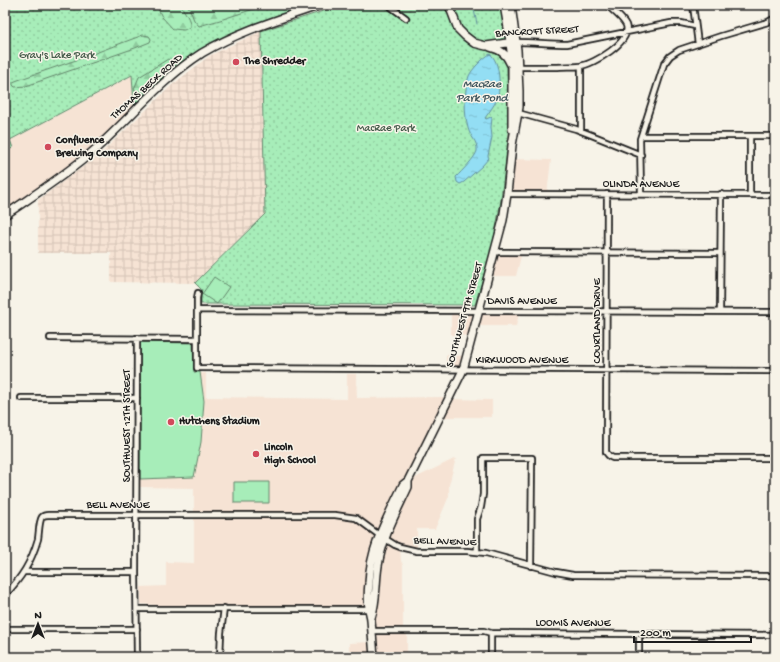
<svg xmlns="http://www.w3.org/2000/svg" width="780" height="662" viewBox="0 0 780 662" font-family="'Gochi Hand',sans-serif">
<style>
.built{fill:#f6e3d4}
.industrial{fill:url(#industrial-grid)}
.grass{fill:url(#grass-dots);stroke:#62846a}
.forest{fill:url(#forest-firs);stroke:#62846a}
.garden{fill:#a7edb9;stroke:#62846a}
.water{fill:url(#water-ripples);stroke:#63909e}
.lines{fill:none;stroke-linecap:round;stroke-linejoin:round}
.stream{stroke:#63909e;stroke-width:1}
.street-casing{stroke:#1c1c1c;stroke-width:8}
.secondary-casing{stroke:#1c1c1c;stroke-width:10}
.street{stroke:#f7f3e8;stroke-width:4.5}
.secondary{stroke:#f7f3e8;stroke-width:7}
.poi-dot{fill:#d1495b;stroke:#f7f3e8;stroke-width:1.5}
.labels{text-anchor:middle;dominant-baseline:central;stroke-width:3;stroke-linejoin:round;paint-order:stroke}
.street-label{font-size:11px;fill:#1c1c1c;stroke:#f7f3e8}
.park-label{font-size:11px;fill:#465b4b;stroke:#f7f3e8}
.poi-label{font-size:11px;font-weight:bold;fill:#1c1c1c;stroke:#f7f3e8;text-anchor:start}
.water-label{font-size:12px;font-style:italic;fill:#40565d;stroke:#f7f3e8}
</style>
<defs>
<pattern id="industrial-grid" width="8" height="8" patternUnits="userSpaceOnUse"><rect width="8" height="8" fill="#f6e3d4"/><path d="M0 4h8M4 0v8" fill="none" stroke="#d2c2b5"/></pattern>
<pattern id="grass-dots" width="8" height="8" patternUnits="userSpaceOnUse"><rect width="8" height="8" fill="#a7edb9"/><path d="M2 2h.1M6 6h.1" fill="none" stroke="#8fcb9e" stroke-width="1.8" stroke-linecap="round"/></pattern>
<pattern id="forest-firs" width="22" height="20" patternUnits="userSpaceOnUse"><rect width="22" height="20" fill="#a7edb9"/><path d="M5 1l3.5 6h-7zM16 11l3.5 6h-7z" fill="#8fcb9e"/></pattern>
<pattern id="water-ripples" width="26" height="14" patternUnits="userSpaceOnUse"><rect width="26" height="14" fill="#93def4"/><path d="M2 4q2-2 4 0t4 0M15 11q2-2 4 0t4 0" fill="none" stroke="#7ebed1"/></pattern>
</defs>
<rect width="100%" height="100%" fill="#f7f3e8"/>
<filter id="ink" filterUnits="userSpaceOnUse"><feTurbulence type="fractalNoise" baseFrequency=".025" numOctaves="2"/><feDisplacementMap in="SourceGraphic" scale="8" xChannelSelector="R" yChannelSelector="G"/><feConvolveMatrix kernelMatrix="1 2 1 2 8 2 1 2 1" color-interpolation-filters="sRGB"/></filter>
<g filter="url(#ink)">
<path class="built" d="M133 75 134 105 122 123 92 152 5 215V151L13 148 9 141Z
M510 159 551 160 547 194H507Z
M495 252H522L516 276H488Z
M520 310 516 326H475L472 336 451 335V311Z
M137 338 197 339 193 373H206V397L347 399V374H356L357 398 444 397 431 435 409 481 456 458 449 485V496L435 529H417V551L400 547 401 561 403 565V630L407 631V657H349V643L373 642 376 581 374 551 369 609 202 608 141 604V587L166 586V562L194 563V488L140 487 137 398Z
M446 355 466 356 463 370H446Z
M449 399 492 400V417H440Z"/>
<path class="industrial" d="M261 31 265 214 195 283 111 282V253H38V200L99 155 172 85 209 56Z"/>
<path class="grass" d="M5 5H312L234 32 205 47 173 67 134 105 132 75 10 140 13 148 5 151Z
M342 5H500L502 12 506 49 508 97V143L500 206 493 244 475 305 201 304V289L195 283 265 214 261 31Z"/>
<path class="forest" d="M156 5H181C184 12 191 19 190 27L184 30 173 29 162 17Z
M188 5H266L220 20 199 26 194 20Z
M143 35 149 36 151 39 150 42 135 48 26 86 15 87 13 85V82L18 80 82 58Z
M168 59 171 61 172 67C165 74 152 91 143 93 139 93 137 91 134 89L139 77Z"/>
<path class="garden" d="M214 277 229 287 217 304 202 294Z
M140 342 193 343 194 372H200L204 401 201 442 194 477 140 479Z
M234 482H269V503H234Z"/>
<path class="water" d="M490 54C500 61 501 88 497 99 494 106 489 112 485 118L486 119 491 117 492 118 491 127 492 137 488 156 489 158 482 166 464 182 460 184 457 182 456 177C462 171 475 158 477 151 478 141 470 137 468 128 464 114 464 90 469 76 472 69 483 58 490 54Z"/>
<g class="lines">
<path class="stream" d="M473 5 477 24"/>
<defs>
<path id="street" d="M693 5 698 44
M391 7 406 18
M516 42C533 42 550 44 567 44L671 23H681L695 26
M581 66V131
M518 67C531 67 545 67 558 67 565 66 573 67 580 66 594 64 632 42 626 25 623 18 612 10 607 5
M518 113 576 129 594 136 641 155
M641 136H775
M750 136V195
M507 194 775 195
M607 194 606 452C608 455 609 457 613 458H775
M641 194 640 139 664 64 670 56 679 50 721 36 768 22 775 18
M495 252 720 253
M198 293 197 298V368L775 371
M197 310 775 312
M720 312 721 194
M50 338 197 339
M137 338 136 572 137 657
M21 398H137
M477 552V519L481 507 483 494V458H532L531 566
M24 572H136
M5 595C22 577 31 563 38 539 39 533 39 521 42 517 44 515 46 515 48 515H335L356 518 379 535 395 545 400 547 417 551H467L486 553 556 572 573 575 775 576
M137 609H371
M5 629H137
M372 631H484L491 633 775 635
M220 657 221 633 224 608
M491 657V633
M639 657V634"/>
<path id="secondary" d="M449 5 458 29 465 36 474 43 486 46 514 42
M504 5 509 34 512 60V129
M490 47C500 50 506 53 510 63
M5 215C34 195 64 176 91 153 129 120 160 80 202 53 239 31 280 19 321 5
M371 618C377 600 375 585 378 566 382 538 396 513 408 487V481L463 370 503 220 507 194 512 145 519 107V91L517 50 511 5
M374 657C373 645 372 632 371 620 371 616 369 612 369 608 368 600 368 591 369 583 370 547 388 517 403 485L408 481"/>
</defs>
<use href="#street" class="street-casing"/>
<use href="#secondary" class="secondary-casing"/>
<use href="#street" class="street"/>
<use href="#secondary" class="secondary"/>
</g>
</g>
<g class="poi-dot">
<circle cx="236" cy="62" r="4"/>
<circle cx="48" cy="147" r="4"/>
<circle cx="171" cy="422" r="4"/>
<circle cx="256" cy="454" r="4"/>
</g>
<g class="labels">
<g class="street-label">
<text transform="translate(537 32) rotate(-3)">BANCROFT STREET</text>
<text transform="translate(147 87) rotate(-42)">THOMAS BECK ROAD</text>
<text x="641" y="185">OLINDA AVENUE</text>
<text x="522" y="302">DAVIS AVENUE</text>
<text transform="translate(465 315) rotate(-74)">SOUTHWEST 9TH STREET</text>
<text transform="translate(598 321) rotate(-90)">COURTLAND DRIVE</text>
<text x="522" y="361">KIRKWOOD AVENUE</text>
<text transform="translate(128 426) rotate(-90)">SOUTHWEST 12TH STREET</text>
<text x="118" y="506">BELL AVENUE</text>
<text transform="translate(445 542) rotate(2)">BELL AVENUE</text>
<text x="573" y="624">LOOMIS AVENUE</text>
</g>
<g class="park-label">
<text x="57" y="56">Gray's Lake Park</text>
<text x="386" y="129">MacRae Park</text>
</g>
<g class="poi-label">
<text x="244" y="62">The Shredder</text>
<text x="56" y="141">Confluence<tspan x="56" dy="13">Brewing Company</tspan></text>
<text x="179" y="422">Hutchens Stadium</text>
<text x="264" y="448">Lincoln<tspan x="264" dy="13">High School</tspan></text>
</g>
<g class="water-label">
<text x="482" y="85">MacRae<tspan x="482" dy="14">Park Pond</tspan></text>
</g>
</g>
<rect width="780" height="662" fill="none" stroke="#f7f3e8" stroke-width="20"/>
<rect x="10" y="10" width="760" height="642" fill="none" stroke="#1c1c1c" stroke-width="1.5" filter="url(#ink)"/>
<g transform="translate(38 624)" stroke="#f7f3e8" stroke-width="3" paint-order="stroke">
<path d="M0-3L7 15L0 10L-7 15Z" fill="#1c1c1c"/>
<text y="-6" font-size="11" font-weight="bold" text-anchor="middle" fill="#1c1c1c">N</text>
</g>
<path d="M634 636v6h117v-6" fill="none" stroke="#1c1c1c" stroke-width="2"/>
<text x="640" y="636" font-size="12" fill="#1c1c1c" stroke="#f7f3e8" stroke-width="3" paint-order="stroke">200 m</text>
</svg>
